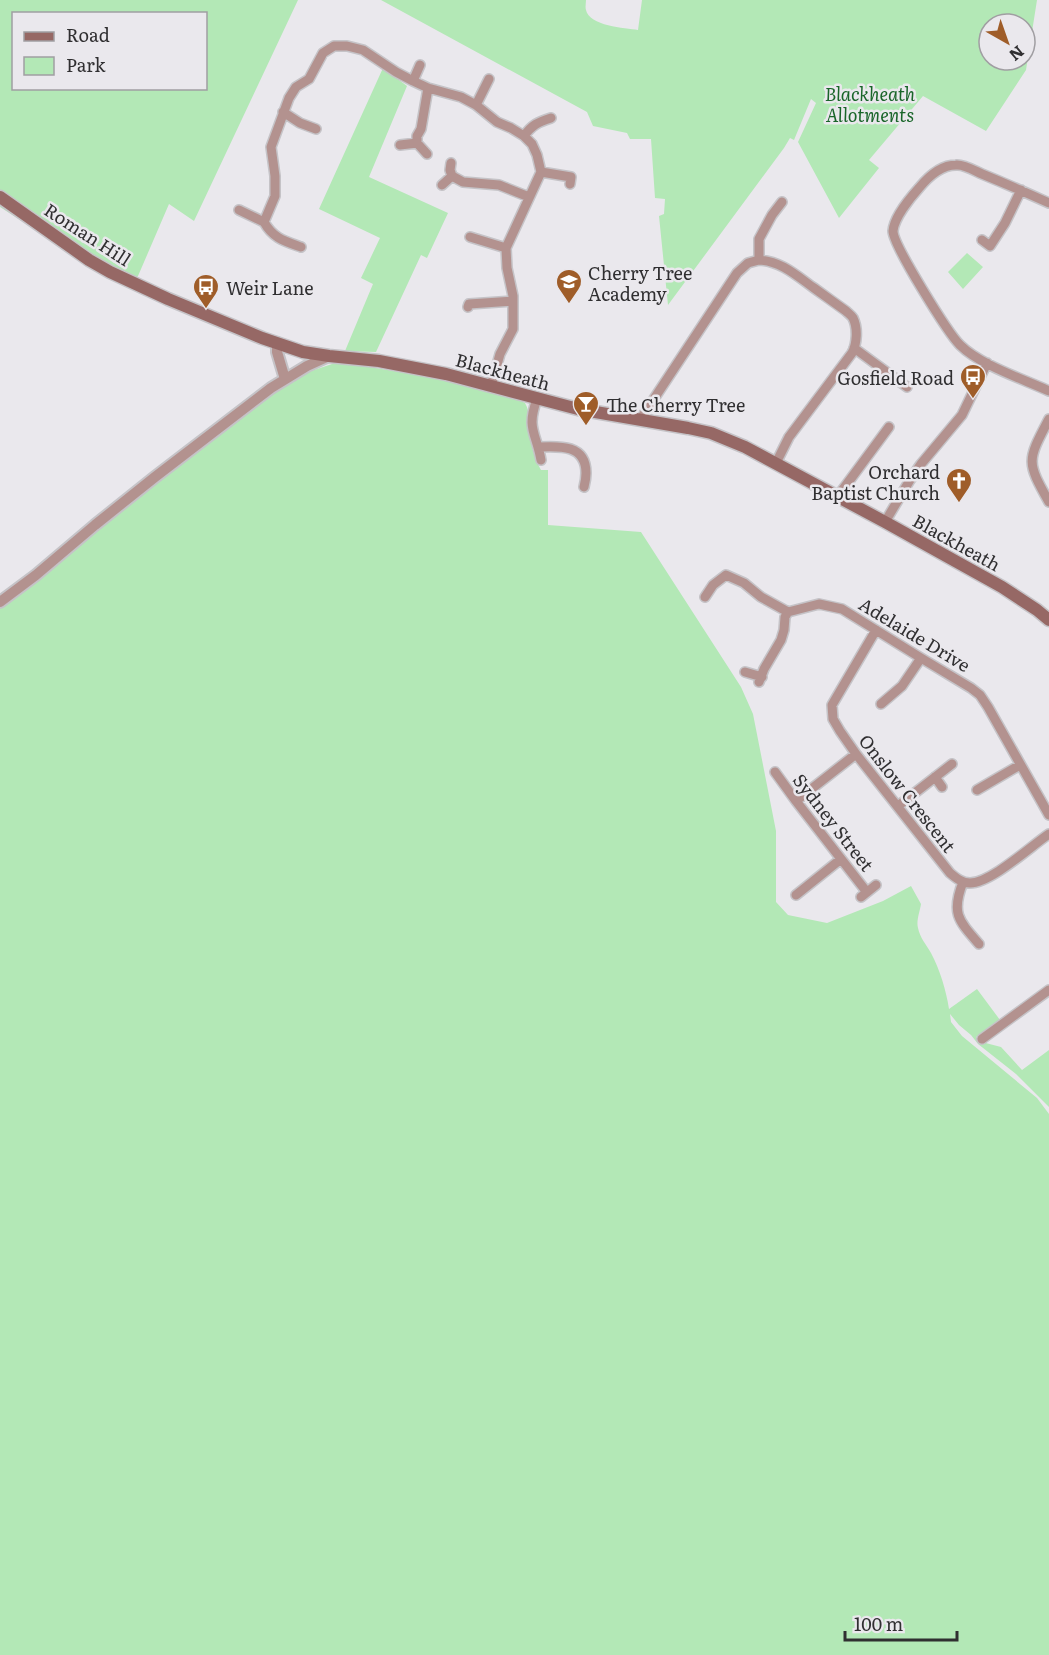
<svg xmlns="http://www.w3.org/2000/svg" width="1049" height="1655" viewBox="0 0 1049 1655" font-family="Literata,serif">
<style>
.green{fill:#b3e8b6;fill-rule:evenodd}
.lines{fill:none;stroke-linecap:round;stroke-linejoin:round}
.minor-casing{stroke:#c5c3c7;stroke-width:12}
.tertiary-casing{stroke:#c5c3c7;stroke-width:14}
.secondary-casing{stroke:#c5c3c7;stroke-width:15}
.minor{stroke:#b3928f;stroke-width:9}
.tertiary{stroke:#b3928f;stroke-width:10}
.secondary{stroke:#966865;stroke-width:12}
.labels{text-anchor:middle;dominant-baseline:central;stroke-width:5;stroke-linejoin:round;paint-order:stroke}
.park-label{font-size:18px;font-style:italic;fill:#196529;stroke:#eae8ed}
.street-label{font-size:18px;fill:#302f31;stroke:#eae8ed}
.poi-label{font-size:18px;fill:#302f31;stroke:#eae8ed;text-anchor:start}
</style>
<rect width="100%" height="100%" fill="#eae8ed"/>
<path class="green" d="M0 0H298L194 221 169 204 138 276 129 286 95 268 0 207ZM14 14H206V88H14Z
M381 0H586C586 3 585 7 586 10 589 26 625 28 638 30L642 0H1037L1026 70 986 131 923 96 869 160 879 168 839 218 798 142 816 103 811 99 794 140 790 138 784 148 668 305 659 216 664 214 665 199 655 198 651 139H630L627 133 593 126 587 112ZM989 24H1025V60H989Z
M383 68 407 86 369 177 448 213 427 258 421 255 376 352 345 351 373 284 361 278 380 238 319 209Z
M967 253 983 267 963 289 948 272Z
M338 362 444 379 515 398 525 403C531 413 527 422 529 432 531 445 535 460 541 470H548V525L641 532 741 687 753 714 776 831V902L788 915 827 923 883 901 911 886 921 904C920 911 916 921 918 928 920 938 926 944 931 953 940 970 946 990 949 1009L977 989 1000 1020 976 1037 978 1041 1001 1047 1022 1070 1049 1050V1107L1016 1074 978 1044 971 1035 959 1025 950 1014 951 1022 962 1036 1037 1098 1049 1114V1655H0V602L271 388 311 371Z"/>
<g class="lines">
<defs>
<path id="minor" d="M413 81 420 65
M476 105 489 79
M283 112 300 123 316 129
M524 136C532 125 538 122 551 118
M400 145 417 143
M427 154 417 143V136L421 129 428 88
M451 163 450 170 452 176
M541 172 571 177 570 184
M442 185 452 176 463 182 499 185 529 197
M1049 203C1027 193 1004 183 982 174 975 171 964 164 956 165 940 165 928 177 919 188 910 198 894 218 893 231 893 245 948 333 960 345 980 365 1023 379 1049 391
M239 210 264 222
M470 237 506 248
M982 240 990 246 1005 223 1021 190
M301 247C284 241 273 238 264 222L275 196V176L271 147 289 98 296 87 309 79 323 53 334 46H347L363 50 396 72 413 81 428 88 461 97 476 105 497 122 511 128 524 136 532 144 537 155 541 172 506 248 507 268 513 296V329L500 354 491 386
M759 260C781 261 797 276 814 288 825 296 835 303 846 311 848 313 851 315 853 318 858 328 857 344 852 353L789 437 776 463
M468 307 469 304 513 301
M854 348 907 387
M537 399C526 429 536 432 541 460
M1049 419C1027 461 1026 461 1049 502
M640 420 737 273 748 263 759 260V239L772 215 782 202
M538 447C559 446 586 444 586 473 586 478 585 483 584 487
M838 496 889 427
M885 522 910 480 921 464 962 415 987 363
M705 597 713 585 726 575 744 583 761 597 788 612 819 604 842 609 921 658 971 688 980 695 988 707 1049 815
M876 630 832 705 833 719 840 731 856 754 950 873C956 878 962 883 970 883 991 883 1031 846 1049 834
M745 672 762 677
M759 682 764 669 781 640 784 630 785 617 788 612
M881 704 902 686 921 658
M775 772 796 801 866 891
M935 777 942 787
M977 790 1020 765
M796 801 856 754
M898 806 952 764
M963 882C951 913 958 920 979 944
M796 895 841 859
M861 897 876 885
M982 1039 1049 990"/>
<path id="tertiary" d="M277 343V352L285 379
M0 602 36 575 95 525 155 477 271 388 307 366 329 356"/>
<path id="secondary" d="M0 197 89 260 110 272 168 299 262 338 303 352 329 356 379 361 446 374 578 409 688 428 711 433 745 447 885 522 1002 587 1037 610 1049 620"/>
</defs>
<use href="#minor" class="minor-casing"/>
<use href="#tertiary" class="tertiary-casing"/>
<use href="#secondary" class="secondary-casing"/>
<use href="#minor" class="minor"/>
<use href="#tertiary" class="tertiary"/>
<use href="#secondary" class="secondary"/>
</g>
<defs>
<symbol id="school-pin" viewBox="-11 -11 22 30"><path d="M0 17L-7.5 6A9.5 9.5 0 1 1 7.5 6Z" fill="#9f5d29" stroke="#eae8ed"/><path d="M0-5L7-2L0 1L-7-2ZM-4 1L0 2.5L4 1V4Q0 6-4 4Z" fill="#fff"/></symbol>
<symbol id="bus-pin" viewBox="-11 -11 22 30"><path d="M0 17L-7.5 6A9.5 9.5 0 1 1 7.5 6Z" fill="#9f5d29" stroke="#eae8ed"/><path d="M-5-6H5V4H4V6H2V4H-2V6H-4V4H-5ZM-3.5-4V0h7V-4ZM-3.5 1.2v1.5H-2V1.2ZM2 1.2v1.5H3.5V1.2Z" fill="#fff"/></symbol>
<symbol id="bar-pin" viewBox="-11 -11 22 30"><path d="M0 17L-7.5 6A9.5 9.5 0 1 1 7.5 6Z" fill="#9f5d29" stroke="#eae8ed"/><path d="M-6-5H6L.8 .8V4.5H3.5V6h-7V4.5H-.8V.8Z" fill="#fff"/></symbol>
<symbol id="church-pin" viewBox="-11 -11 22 30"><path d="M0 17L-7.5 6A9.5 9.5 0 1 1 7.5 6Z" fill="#9f5d29" stroke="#eae8ed"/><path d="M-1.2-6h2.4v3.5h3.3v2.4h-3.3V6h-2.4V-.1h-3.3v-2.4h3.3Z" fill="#fff"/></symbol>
</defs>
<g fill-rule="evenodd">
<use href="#school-pin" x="554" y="267" width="30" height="40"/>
<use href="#bus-pin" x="191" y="272" width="30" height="40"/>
<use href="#bus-pin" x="958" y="362" width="30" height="40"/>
<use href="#bar-pin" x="571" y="389" width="30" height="40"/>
<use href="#church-pin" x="944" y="466" width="30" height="40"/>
</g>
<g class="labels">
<g class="park-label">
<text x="870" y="93">Blackheath<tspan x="870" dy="21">Allotments</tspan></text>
</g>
<g class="street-label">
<text transform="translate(88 234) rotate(33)">Roman Hill</text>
<text transform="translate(503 371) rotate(15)">Blackheath</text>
<text transform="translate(957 542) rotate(29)">Blackheath</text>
<text transform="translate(915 634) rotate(31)">Adelaide Drive</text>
<text transform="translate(908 793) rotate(52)">Onslow Crescent</text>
<text transform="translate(834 822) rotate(52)">Sydney Street</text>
</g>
<g class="poi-label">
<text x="588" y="272">Cherry Tree<tspan x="588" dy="21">Academy</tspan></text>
<text x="226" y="287">Weir Lane</text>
<text x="954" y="377" text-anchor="end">Gosfield Road</text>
<text x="606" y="404">The Cherry Tree</text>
<text x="940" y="471" text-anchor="end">Orchard<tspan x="940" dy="21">Baptist Church</tspan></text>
</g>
</g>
<rect x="12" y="12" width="195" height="78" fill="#eae8ed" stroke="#a09ea2" stroke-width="1.5"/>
<rect x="24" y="32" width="30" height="9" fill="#966865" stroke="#a09ea2" stroke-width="1.5"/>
<text x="66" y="42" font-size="18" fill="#302f31">Road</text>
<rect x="24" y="57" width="30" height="18" fill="#b3e8b6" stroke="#a09ea2" stroke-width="1.5"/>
<text x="66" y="72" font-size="18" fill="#302f31">Park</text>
<g transform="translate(1007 42) rotate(140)"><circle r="28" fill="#eae8ed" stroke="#a09ea2" stroke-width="1.5"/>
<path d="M0-4.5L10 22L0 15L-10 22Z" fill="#9f5d29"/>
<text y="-9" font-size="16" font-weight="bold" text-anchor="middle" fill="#302f31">N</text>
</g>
<path d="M845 1631v9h112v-9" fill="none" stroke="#302f31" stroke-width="3"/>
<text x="854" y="1631" font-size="18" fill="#302f31" stroke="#eae8ed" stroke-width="4.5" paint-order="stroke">100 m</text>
</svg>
